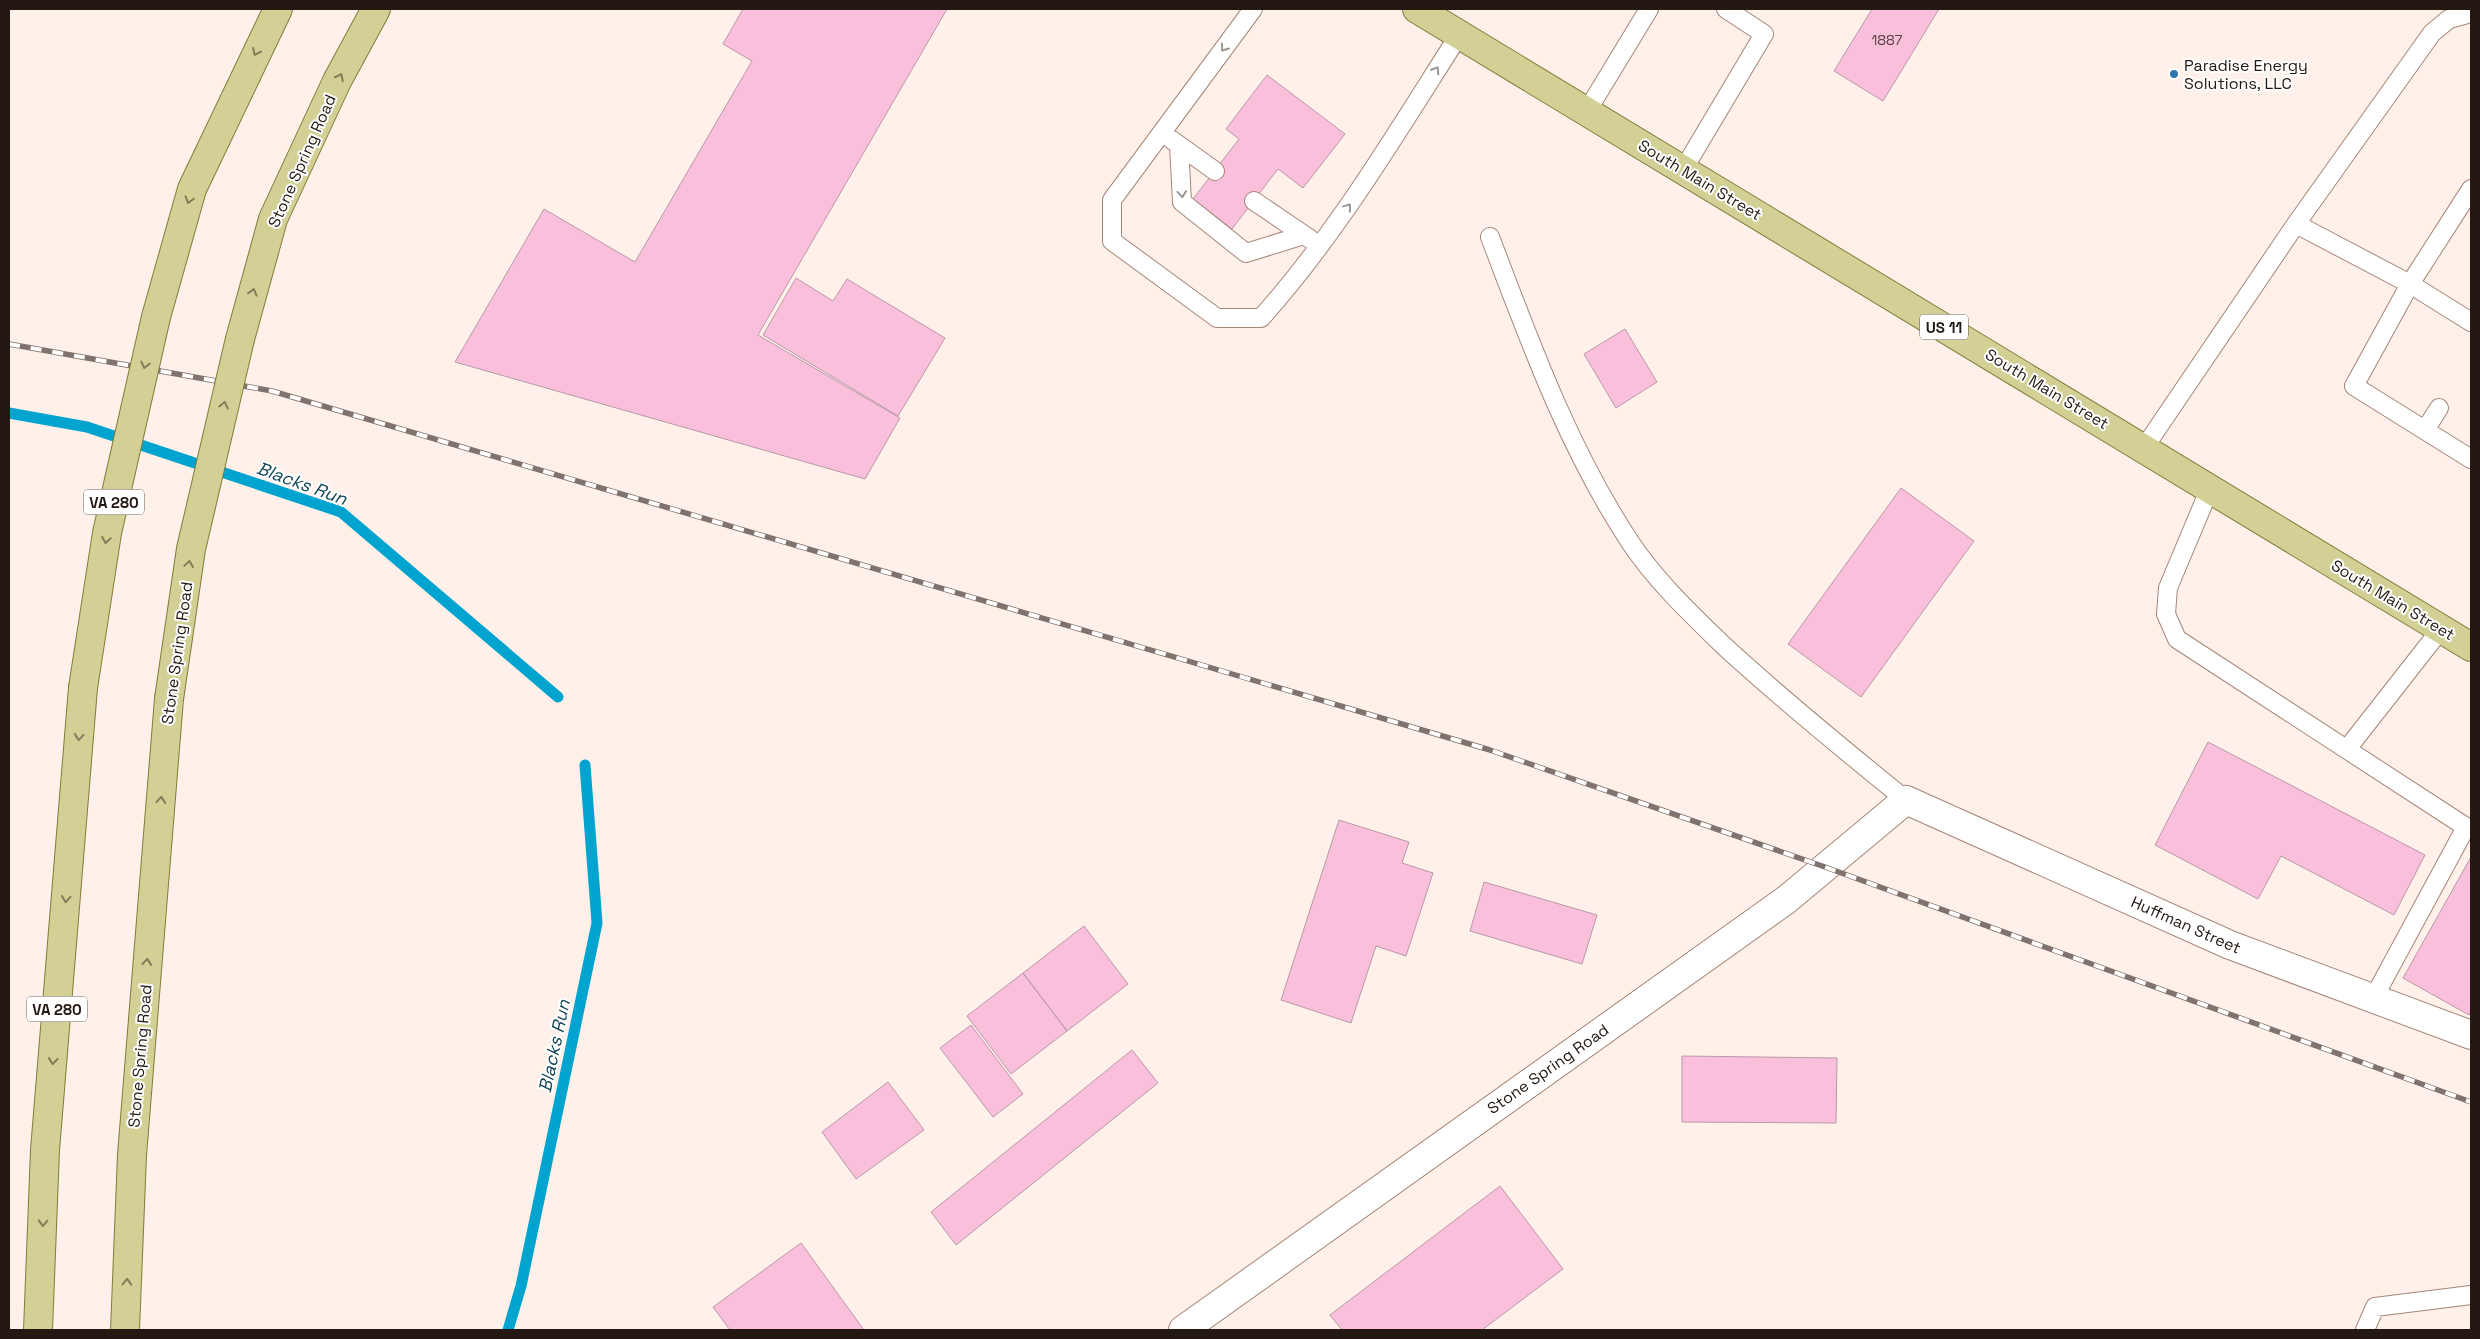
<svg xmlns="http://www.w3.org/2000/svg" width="2480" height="1339" viewBox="0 0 2480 1339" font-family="'Space Grotesk',sans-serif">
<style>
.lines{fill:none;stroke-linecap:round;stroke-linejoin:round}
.stream{stroke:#00a4cf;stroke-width:11}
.building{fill:#fabfdb;stroke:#b998a7}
.service-casing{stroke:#a58677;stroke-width:20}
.minor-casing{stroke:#a58677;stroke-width:30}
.primary-casing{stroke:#827b39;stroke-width:30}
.service{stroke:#fff;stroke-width:18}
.minor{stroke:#fff;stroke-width:28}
.primary{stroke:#d2d095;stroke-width:28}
.rail-casing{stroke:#80736d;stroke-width:5.5}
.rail{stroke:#fff;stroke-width:4;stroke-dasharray:11;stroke-linecap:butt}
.primary-bridge-casing{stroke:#827b39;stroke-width:30;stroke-linecap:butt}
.primary-bridge{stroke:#d2d095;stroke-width:28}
.oneway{stroke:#9c9794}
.oneway2{stroke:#847d5a}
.poi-dot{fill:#2e79ac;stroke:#fff;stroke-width:2}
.labels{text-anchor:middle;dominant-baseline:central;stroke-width:4;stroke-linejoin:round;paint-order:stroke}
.number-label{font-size:14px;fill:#5a4244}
.shield{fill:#fff;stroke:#665d59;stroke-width:1}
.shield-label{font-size:15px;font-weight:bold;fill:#241812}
.poi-label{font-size:16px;fill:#241812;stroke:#fff;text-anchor:start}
.street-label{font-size:16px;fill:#241812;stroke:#fff}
.water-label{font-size:18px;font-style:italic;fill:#0e4658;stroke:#fff}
</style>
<rect width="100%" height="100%" fill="#fff1ea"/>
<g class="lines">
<path class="stream" d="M9 413 87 427 341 512 558 697
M508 1330 521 1286 597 923 585 765"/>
</g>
<path class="building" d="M743 9H947L758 335 900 418 865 479 455 362 544 209 635 262 752 61 723 44Z
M1872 9H1939L1883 101 1834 71Z
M1267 75 1345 134 1303 188 1278 169 1232 229 1193 199 1239 139 1226 129Z
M796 278 833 301 847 279 945 338 898 416 763 335Z
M1625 329 1657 382 1616 408 1584 354Z
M1901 488 1974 541 1861 697 1788 644Z
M2208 742 2425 855 2394 915 2281 856 2258 899 2155 845Z
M1339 820 1409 842 1402 863 1433 873 1406 956 1376 946 1351 1023 1281 1000Z
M2471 857V1010L2469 1015 2403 978Z
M1484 882 1597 915 1582 964 1470 931Z
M1084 926 1128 984 1067 1031 1023 973Z
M1023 973 1067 1031 1011 1074 967 1016Z
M971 1025 1023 1094 993 1117 940 1048Z
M1132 1050 1158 1083 956 1245 931 1212Z
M1682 1056 1837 1058 1836 1123 1682 1122Z
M888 1082 924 1130 856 1179 822 1132Z
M1500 1186 1563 1269 1482 1330H1342L1330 1315Z
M801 1243 864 1330H730L713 1307Z"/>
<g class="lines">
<defs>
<path id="service" d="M1253 9 1112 200V241L1217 318H1261C1338 232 1397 132 1459 35
M1587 111 1649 9
M1172 140 1215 171
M1179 145 1182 202 1246 253 1304 235
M1683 170 1764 34 1726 9
M2471 189 2410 284 2354 386 2471 459
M1254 201 1310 239
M2296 224 2410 284 2471 322
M1490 237C1530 342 1568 448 1630 542 1656 581 1691 614 1724 646 1783 700 1844 750 1906 800
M2425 430 2439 408
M2144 448 2296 224 2432 33 2449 19 2471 13
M2210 488 2168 588 2166 614 2177 639 2466 827 2373 999
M2347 749 2441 629
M2365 1330 2375 1307 2471 1295"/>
<path id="minor" d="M1183 1330 1786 900 1906 800 2230 945 2471 1035"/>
<path id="primary" d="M1417 9 2471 647
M156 317 192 189 278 9
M240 339 273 219 337 81 376 9
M38 1330 45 1150 83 688
M125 1330 132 1155 169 699"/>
</defs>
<use href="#service" class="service-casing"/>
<use href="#minor" class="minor-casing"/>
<use href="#primary" class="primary-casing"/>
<use href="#service" class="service"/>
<use href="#minor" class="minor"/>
<use href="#primary" class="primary"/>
<defs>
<path id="rail" d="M9 344 272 391 1490 750 1825 867 2471 1102"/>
</defs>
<use href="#rail" class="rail-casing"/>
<use href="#rail" class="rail"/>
<defs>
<path id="primary-bridge" d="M83 688 107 533 156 317
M169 699 191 549 240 339"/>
</defs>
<use href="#primary-bridge" class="primary-bridge-casing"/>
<use href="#primary-bridge" class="primary-bridge"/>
</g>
<defs><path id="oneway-chevron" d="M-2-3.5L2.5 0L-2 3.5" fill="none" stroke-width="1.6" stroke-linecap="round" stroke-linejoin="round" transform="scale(1.25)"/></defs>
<g class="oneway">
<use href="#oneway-chevron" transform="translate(1224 48) rotate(126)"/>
<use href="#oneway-chevron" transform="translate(1436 70) rotate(-57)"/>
<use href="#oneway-chevron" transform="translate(1182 194) rotate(85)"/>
<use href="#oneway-chevron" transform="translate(1348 207) rotate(-53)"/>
</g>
<g class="oneway2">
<use href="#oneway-chevron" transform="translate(256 52) rotate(115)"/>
<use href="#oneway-chevron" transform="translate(340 77) rotate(-63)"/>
<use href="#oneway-chevron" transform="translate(189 200) rotate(106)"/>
<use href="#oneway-chevron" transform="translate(253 292) rotate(-75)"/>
<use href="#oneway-chevron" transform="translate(145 365) rotate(103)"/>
<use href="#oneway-chevron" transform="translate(224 405) rotate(-77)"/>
<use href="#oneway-chevron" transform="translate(106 540) rotate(99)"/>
<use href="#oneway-chevron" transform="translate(189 564) rotate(-82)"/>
<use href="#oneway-chevron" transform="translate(79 737) rotate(95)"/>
<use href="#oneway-chevron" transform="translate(161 800) rotate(-85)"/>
<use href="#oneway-chevron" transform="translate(66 899) rotate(95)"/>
<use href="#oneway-chevron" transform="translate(147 962) rotate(-85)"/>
<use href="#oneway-chevron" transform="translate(53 1061) rotate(95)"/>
<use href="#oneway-chevron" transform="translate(43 1223) rotate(92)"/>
<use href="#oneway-chevron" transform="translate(127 1282) rotate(-88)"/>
</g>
<circle class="poi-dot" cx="2174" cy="74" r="5"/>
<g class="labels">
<g class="number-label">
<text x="1887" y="40">1887</text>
</g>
<g class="shield">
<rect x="1920" y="314.5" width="48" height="25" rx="4"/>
<rect x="84" y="489.5" width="60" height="25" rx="4"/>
<rect x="27" y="996.5" width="60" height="25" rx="4"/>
</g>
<g class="shield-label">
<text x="1944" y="327">US 11</text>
<text x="114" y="502">VA 280</text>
<text x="57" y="1009">VA 280</text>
</g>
<g class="poi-label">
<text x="2184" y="65">Paradise Energy<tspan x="2184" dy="18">Solutions, LLC</tspan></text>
</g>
<g class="street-label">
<text transform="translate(302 161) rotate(-66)">Stone Spring Road</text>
<text transform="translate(1700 180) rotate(31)">South Main Street</text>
<text transform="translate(2047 389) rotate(31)">South Main Street</text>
<text transform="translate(2393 600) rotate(31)">South Main Street</text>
<text transform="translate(177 653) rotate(-82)">Stone Spring Road</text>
<text transform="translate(2186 925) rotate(24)">Huffman Street</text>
<text transform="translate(140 1056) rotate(-85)">Stone Spring Road</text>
<text transform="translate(1548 1069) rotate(-35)">Stone Spring Road</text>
</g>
<g class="water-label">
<text transform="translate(302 483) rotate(20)">Blacks Run</text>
<text transform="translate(554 1046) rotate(-78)">Blacks Run</text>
</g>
</g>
<rect width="2480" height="1339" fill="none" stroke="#241812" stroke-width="20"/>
</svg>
